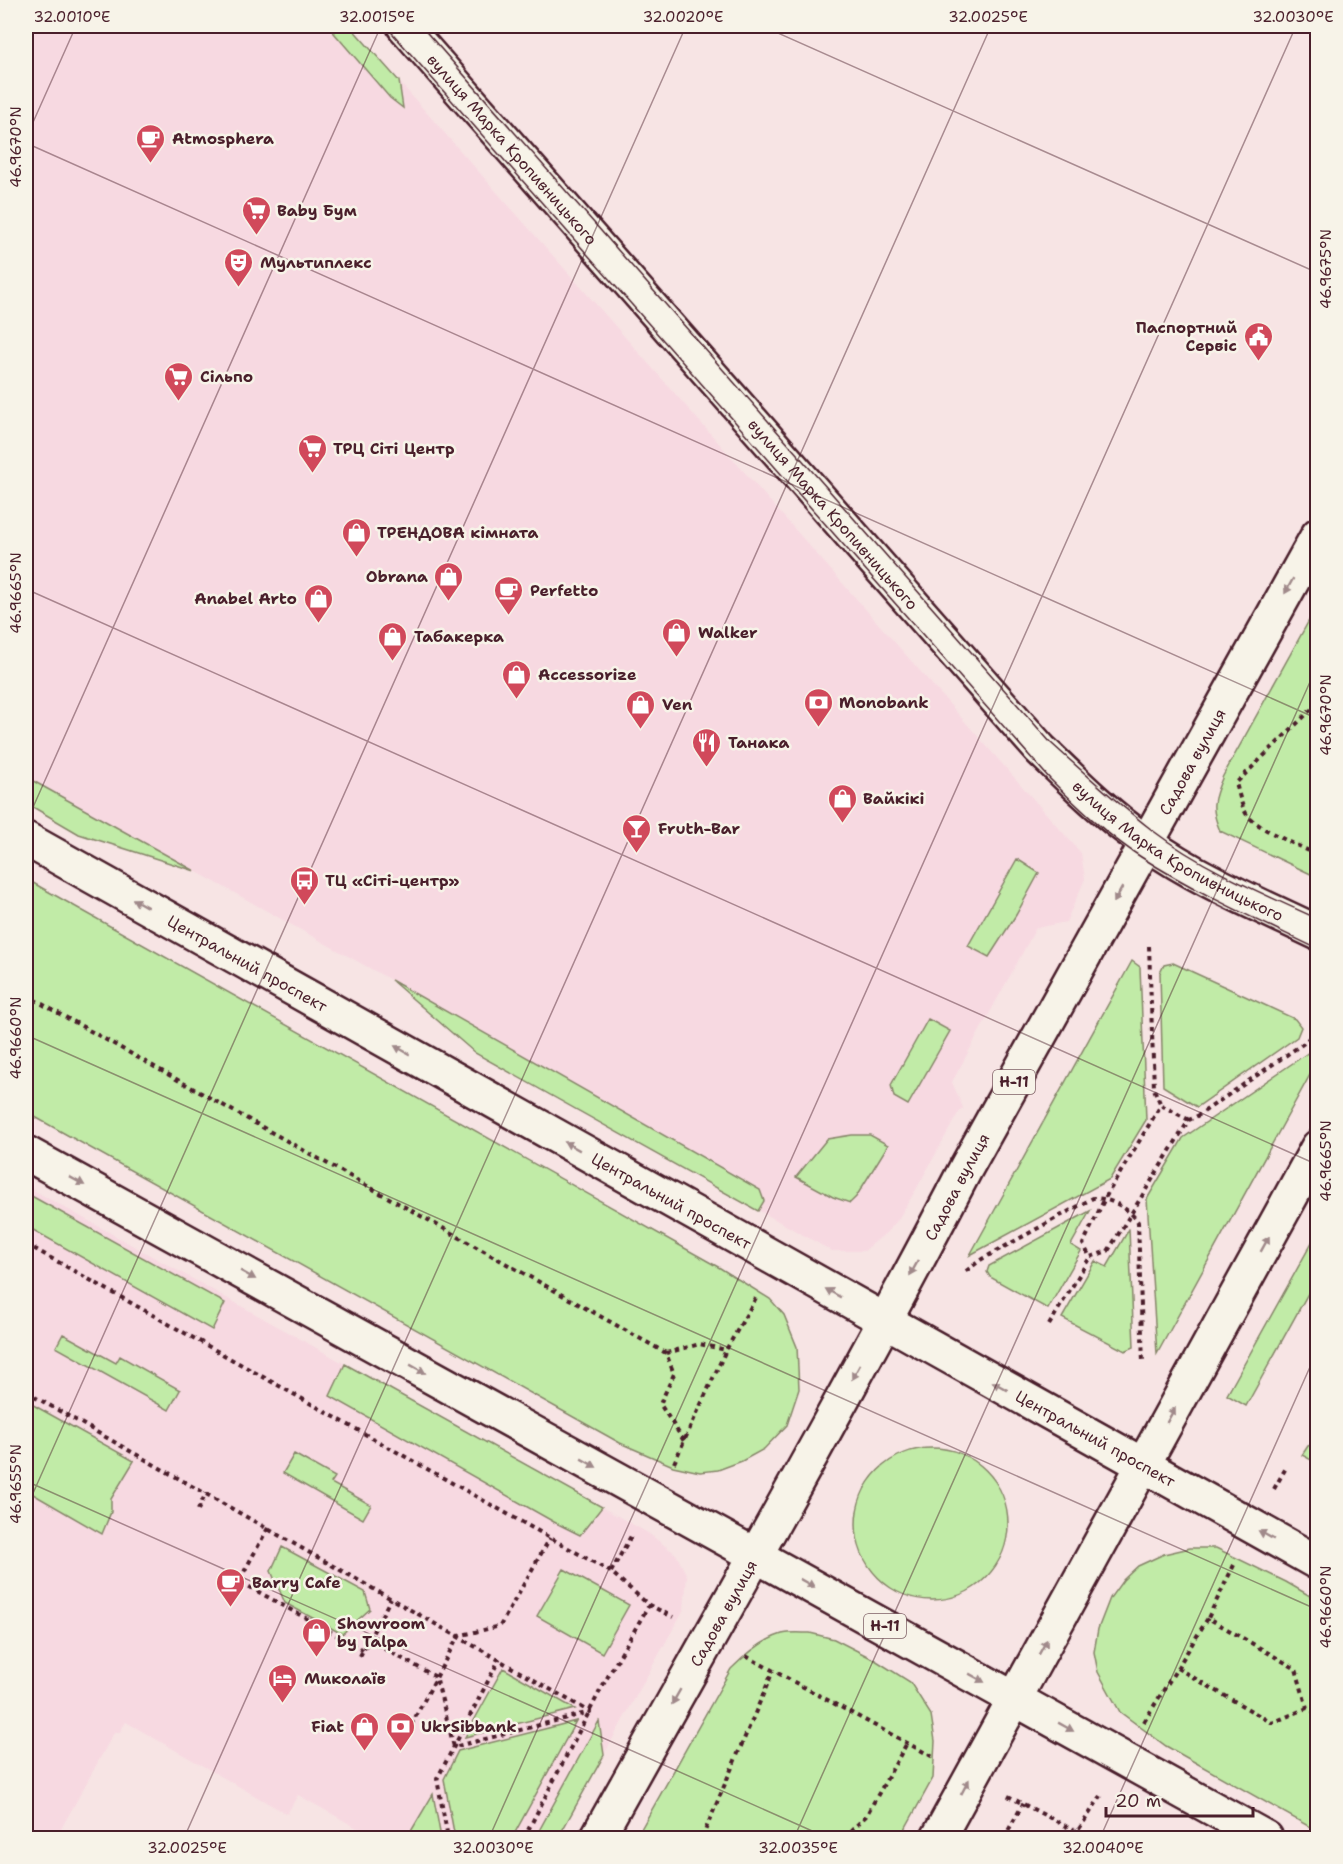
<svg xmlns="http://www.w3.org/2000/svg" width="1343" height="1864" viewBox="0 0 1343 1864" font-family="'Shantell Sans',sans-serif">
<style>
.built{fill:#f7d9e1}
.green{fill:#c1eba7;stroke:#868569;stroke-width:1.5}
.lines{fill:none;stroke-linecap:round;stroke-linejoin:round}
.minor-casing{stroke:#4a1f2b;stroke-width:38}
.major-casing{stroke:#4a1f2b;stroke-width:38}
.path{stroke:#4a1f2b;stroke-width:4;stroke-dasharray:4.5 4.5;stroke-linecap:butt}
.minor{stroke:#f7f3e8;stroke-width:33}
.major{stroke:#f7f3e8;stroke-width:33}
.tram{stroke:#4a1f2b;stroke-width:1.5}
.oneway{fill:#a0898a}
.ticks{fill:none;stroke:#4a1f2b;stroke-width:1.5;stroke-opacity:0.45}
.labels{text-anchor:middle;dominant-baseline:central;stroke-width:5;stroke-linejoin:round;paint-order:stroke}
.shield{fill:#f7f3e8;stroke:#7e5f64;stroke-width:1.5}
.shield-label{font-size:15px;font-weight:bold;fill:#4a1f2b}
.poi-label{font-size:16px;font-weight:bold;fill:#4a1f2b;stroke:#f7f3e8;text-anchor:start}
.street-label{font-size:16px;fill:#4a1f2b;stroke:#f7f3e8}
.neatline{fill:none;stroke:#4a1f2b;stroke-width:2}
.ticks-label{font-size:15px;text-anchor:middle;fill:#4a1f2b}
</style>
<rect width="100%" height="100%" fill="#f7e4e4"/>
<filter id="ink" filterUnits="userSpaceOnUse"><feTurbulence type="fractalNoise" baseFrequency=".0167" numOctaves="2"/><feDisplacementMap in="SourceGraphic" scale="12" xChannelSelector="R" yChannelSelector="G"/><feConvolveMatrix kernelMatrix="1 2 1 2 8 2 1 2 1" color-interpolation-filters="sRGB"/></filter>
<g filter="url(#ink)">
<path class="built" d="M26 26H350L1081 853 1085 879 1066 922 1036 928 952 1082 963 1108 957 1115 917 1188 897 1221 887 1232 864 1251H832L475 1053 391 980 195 871 79 834 26 803Z
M26 1186 648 1533 676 1554 687 1576 684 1609 558 1838H375L298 1795 287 1814 126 1722 119 1733 115 1731 61 1829 77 1838H26Z"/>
<path class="green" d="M328 26H350L399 81 403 108 390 98Z
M1317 606V877L1220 831C1210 808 1213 799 1223 776Z
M26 777 195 871 79 834 26 803Z
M1017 859 1039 873 1016 915 989 957 968 946Z
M26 879 720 1268 770 1299 784 1315 797 1347 799 1389 787 1425 764 1449 742 1461 718 1470 700 1472 673 1466 620 1443 26 1112Z
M1132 961 1140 967 1146 1120 1110 1179 970 1255Z
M1173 963 1295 1019 1301 1027 1297 1037 1197 1107 1163 1086 1160 973 1164 965Z
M391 980 760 1190 764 1201 758 1211 475 1053Z
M928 1019 950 1031 908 1105 894 1097 891 1085Z
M1315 1048 1317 1049V1062L1157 1354 1147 1199 1183 1138Z
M852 1135H870L888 1145 856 1197 850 1203 833 1197 796 1177 827 1139Z
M26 1193 225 1303 212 1330 26 1226Z
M1090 1211 1071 1245 1081 1251 1048 1309 990 1277 987 1272 989 1266Z
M1129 1229 1134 1347 1125 1351 1062 1318 1095 1261 1107 1267Z
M1316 1235 1317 1277 1246 1406 1227 1395Z
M63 1334 116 1363 120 1356 180 1390 169 1410 56 1347Z
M345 1364 602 1507 580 1535 554 1522 330 1396Z
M26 1401 134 1461 111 1499V1512L102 1534 26 1490Z
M1317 1443H1318L1317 1463 1302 1455 1308 1446Z
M856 1524a76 76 0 1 1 152 0a76 76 0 1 1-152 0Z
M294 1454 335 1477 331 1483 371 1505 363 1519 283 1473Z
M282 1547 365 1592 370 1609 342 1634 285 1603 271 1571Z
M1190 1548H1216L1286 1582 1317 1600V1831L1166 1746 1120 1712 1098 1672 1094 1652 1098 1629 1110 1598 1123 1580 1138 1566 1164 1554Z
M564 1569 629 1605 602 1653 537 1616Z
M810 1633 834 1639 875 1660 910 1682 931 1715 935 1741 933 1778 900 1838H636L731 1669C745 1655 762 1640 782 1634 790 1632 801 1633 810 1633Z
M503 1668 575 1709 465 1737Z
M576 1721 512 1838H455L444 1779 458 1751Z
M599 1721 604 1755 558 1838H535Z
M433 1794 441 1838H407Z"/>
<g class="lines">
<defs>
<g id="minor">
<path id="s1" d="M404 26 1040 749C1074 782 1108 816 1147 843 1199 880 1260 905 1318 933"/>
</g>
<g id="major">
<path id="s2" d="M26 839 1318 1563"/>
<path d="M26 1153 755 1555 1266 1838"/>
<path id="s3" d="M597 1838C721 1616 848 1395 966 1168L1318 535"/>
<path d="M938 1838 1318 1147"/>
</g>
</defs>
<use href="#minor" class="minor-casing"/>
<use href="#major" class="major-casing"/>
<path class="path" d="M1318 703 1236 783C1239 794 1241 805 1247 815 1258 829 1301 847 1318 855
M1149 946 1154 1089 1161 1105
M26 995 666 1353 674 1374 660 1404 684 1441
M1189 1120 1161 1105 1105 1198 1083 1244 1090 1257 1108 1251 1189 1120 1199 1115 1304 1043 1318 1029
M26 1244 611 1572 649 1605 673 1617
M966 1271 982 1259 1093 1198C1110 1198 1129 1208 1138 1222L1143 1363
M1049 1325 1090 1257
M666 1353 700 1344 726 1350 757 1296
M26 1392 499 1660 437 1779 448 1838
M674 1463 726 1350
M1274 1489 1287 1466
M198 1510 206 1493
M268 1528 239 1581 363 1650
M1234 1565 1208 1618 1296 1669 1307 1708 1318 1714
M611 1572 631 1536
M368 1640 436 1677 454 1747 590 1712 499 1660
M360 1656 391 1598
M746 1656 935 1758
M1177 1668 1272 1723 1307 1708
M1144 1722 1208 1618
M407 1733 458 1636 500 1626 550 1538
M1008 1796 1077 1832 1101 1796
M1077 1832 1088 1838
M524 1838 603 1685 649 1605
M702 1838 773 1671
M844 1838 866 1816 907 1743
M1004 1838 1023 1804"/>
<use href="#minor" class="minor"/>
<use href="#major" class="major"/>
<path class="tram" d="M386 26 1050 779C1078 807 1108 836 1141 857 1197 893 1258 920 1318 949
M421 26 1051 743C1084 773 1117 803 1152 830 1202 868 1261 893 1318 919"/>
</g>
<defs><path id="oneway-solid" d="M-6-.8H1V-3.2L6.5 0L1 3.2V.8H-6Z" transform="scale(1.5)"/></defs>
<g class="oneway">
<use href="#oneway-solid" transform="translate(1289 586) rotate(119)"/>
<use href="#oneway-solid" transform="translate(1118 895) rotate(119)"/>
<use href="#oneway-solid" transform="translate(140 903) rotate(-151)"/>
<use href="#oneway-solid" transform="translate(402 1050) rotate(-151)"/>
<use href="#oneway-solid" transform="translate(572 1146) rotate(-151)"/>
<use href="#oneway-solid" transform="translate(77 1181) rotate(29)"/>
<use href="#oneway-solid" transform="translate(1265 1244) rotate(-61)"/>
<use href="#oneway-solid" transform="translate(914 1268) rotate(119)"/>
<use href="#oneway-solid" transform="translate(248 1275) rotate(29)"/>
<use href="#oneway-solid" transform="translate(833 1293) rotate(-151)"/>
<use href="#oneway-solid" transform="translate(418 1369) rotate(29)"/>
<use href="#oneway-solid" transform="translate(856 1372) rotate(119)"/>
<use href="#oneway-solid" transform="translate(1000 1386) rotate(-151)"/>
<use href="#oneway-solid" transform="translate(1171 1415) rotate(-61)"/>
<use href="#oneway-solid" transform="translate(589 1463) rotate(29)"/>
<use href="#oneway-solid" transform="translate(1266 1535) rotate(-151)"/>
<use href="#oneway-solid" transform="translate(807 1583) rotate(29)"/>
<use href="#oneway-solid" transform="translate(1043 1647) rotate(-61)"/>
<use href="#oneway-solid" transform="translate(977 1678) rotate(29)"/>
<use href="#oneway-solid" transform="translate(676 1697) rotate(120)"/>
<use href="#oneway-solid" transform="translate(1066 1727) rotate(29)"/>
<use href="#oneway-solid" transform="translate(965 1787) rotate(-62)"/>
</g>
</g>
<path class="ticks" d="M762 26 1318 273M26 138 76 26M26 143 1318 719M26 589 1318 1165M26 823 381 26M26 1035 1318 1610M26 1481 828 1838M26 1509 686 26M184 1838 991 26M489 1838 1296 26M794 1838 1318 664M1100 1838 1318 1349"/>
<defs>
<symbol id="cafe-pin" viewBox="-11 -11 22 30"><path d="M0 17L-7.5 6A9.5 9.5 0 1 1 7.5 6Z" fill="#d1495b" stroke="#f7f3e8"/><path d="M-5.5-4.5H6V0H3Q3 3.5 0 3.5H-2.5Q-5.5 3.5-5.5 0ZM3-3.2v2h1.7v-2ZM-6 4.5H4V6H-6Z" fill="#fff"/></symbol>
<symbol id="supermarket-pin" viewBox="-11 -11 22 30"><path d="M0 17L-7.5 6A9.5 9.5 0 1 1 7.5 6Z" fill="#d1495b" stroke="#f7f3e8"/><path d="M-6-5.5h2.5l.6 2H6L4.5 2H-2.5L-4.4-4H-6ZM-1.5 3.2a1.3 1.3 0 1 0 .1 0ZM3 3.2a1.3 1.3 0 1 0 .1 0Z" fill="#fff"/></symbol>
<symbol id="theatre-pin" viewBox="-11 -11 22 30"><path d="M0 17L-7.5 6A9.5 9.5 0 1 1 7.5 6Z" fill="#d1495b" stroke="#f7f3e8"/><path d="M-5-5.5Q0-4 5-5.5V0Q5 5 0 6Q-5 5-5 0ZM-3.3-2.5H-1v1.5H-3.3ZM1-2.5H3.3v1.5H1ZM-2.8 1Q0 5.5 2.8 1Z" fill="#fff"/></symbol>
<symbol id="civic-pin" viewBox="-11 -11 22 30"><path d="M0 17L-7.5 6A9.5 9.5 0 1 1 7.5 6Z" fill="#d1495b" stroke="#f7f3e8"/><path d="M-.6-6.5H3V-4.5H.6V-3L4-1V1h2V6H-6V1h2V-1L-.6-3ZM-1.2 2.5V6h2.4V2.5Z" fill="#fff"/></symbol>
<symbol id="shop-pin" viewBox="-11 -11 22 30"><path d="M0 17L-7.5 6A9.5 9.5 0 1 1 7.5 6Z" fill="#d1495b" stroke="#f7f3e8"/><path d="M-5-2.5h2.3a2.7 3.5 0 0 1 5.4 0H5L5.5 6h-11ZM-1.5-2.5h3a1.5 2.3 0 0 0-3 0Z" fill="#fff"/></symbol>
<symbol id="bank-pin" viewBox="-11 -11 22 30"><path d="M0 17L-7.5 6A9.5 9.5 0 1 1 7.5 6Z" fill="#d1495b" stroke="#f7f3e8"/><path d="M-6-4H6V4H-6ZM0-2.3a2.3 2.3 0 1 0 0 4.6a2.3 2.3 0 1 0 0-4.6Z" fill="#fff"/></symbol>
<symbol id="restaurant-pin" viewBox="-11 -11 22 30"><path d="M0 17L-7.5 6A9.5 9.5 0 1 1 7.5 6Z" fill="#d1495b" stroke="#f7f3e8"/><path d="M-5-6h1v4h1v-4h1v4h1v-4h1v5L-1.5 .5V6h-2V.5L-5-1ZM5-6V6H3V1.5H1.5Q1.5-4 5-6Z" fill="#fff"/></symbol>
<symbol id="bar-pin" viewBox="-11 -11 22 30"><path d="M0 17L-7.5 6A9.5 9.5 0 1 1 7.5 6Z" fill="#d1495b" stroke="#f7f3e8"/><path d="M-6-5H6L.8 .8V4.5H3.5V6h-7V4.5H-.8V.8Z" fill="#fff"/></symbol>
<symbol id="bus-pin" viewBox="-11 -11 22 30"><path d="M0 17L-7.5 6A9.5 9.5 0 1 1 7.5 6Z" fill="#d1495b" stroke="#f7f3e8"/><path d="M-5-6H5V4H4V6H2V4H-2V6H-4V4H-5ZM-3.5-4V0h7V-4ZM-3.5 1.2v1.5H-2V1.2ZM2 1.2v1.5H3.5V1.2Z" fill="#fff"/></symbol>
<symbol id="hotel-pin" viewBox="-11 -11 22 30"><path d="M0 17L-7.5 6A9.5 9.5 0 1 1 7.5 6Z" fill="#d1495b" stroke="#f7f3e8"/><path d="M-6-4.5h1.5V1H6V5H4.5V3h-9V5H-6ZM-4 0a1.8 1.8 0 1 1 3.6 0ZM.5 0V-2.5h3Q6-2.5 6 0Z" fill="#fff"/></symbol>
</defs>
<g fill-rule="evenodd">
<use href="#cafe-pin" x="134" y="122" width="33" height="45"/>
<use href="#supermarket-pin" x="240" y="194" width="33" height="45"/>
<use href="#theatre-pin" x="222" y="246" width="33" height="45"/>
<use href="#civic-pin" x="1242" y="320" width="33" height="45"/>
<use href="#supermarket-pin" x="162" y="360" width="33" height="45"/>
<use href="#supermarket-pin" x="296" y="432" width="33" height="45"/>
<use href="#shop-pin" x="340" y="516" width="33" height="45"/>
<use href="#shop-pin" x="432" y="560" width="33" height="45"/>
<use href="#cafe-pin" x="492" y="574" width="33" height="45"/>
<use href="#shop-pin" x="302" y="582" width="33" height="45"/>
<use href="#shop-pin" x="660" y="616" width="33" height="45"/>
<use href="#shop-pin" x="376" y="620" width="33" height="45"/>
<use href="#shop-pin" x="500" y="658" width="33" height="45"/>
<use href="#bank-pin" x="802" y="686" width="33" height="45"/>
<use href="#shop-pin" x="624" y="688" width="33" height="45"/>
<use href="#restaurant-pin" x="690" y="726" width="33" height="45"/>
<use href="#shop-pin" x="826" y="782" width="33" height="45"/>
<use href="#bar-pin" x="620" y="812" width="33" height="45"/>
<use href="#bus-pin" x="288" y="864" width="33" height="45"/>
<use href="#cafe-pin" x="214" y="1566" width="33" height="45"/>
<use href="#shop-pin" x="300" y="1616" width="33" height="45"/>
<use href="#hotel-pin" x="266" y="1662" width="33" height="45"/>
<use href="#shop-pin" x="348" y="1710" width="33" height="45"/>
<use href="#bank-pin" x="384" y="1710" width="33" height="45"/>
</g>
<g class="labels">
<g class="shield">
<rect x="993" y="1070" width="42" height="24" rx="4.5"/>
<rect x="864" y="1614" width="42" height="24" rx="4.5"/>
</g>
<g class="shield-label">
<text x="1014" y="1082">Н-11</text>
<text x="885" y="1626">Н-11</text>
</g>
<g class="poi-label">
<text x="172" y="138">Atmosphera</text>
<text x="277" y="210">Baby Бум</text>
<text x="260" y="262">Мультиплекс</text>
<text x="1237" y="327" text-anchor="end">Паспортний<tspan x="1237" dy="18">Сервіс</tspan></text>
<text x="200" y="376">Сільпо</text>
<text x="333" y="448">ТРЦ Сіті Центр</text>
<text x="377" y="532">ТРЕНДОВА кімната</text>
<text x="428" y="576" text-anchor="end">Obrana</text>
<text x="530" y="590">Perfetto</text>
<text x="297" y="598" text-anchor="end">Anabel Arto</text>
<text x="698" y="632">Walker</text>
<text x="414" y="636">Табакерка</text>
<text x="538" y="674">Accessorize</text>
<text x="839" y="702">Monobank</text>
<text x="662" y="704">Ven</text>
<text x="728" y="742">Танака</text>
<text x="863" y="798">Вайкікі</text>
<text x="658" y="828">Fruth-Bar</text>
<text x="325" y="880">ТЦ «Сіті-центр»</text>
<text x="252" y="1582">Barry Cafe</text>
<text x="337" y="1623">Showroom<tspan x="337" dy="18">by Talpa</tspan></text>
<text x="304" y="1678">Миколаїв</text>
<text x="344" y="1726" text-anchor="end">Fiat</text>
<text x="421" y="1726">UkrSibbank</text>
</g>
<g class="street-label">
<text stroke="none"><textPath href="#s1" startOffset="164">вулиця Марка Кропивницького</textPath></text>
<text stroke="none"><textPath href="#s1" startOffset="650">вулиця Марка Кропивницького</textPath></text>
<text stroke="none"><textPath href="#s3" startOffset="1230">Садова вулиця</textPath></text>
<text stroke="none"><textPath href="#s1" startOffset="1136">вулиця Марка Кропивницького</textPath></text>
<text stroke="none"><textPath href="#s2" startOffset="254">Центральний проспект</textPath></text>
<text stroke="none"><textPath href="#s3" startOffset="744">Садова вулиця</textPath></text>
<text stroke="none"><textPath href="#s2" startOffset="740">Центральний проспект</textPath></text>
<text stroke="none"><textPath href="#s2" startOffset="1226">Центральний проспект</textPath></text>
<text stroke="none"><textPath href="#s3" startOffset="258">Садова вулиця</textPath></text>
</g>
</g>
<rect width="1343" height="1864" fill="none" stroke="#f7f3e8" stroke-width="66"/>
<path d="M1106 1807v9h147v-9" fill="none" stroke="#4a1f2b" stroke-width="3"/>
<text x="1115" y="1807" font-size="18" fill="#4a1f2b" stroke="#f7f3e8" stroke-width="4.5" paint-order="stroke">20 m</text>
<rect x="33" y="33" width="1277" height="1798" class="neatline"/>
<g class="ticks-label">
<text x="72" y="22">32.0010°E</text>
<text x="377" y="22">32.0015°E</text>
<text x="683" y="22">32.0020°E</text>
<text x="988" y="22">32.0025°E</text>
<text x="1293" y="22">32.0030°E</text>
<text transform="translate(16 147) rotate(-90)" y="5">46.9670°N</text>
<text transform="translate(1326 269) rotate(-90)" y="5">46.9675°N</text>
<text transform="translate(16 593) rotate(-90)" y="5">46.9665°N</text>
<text transform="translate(1326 715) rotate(-90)" y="5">46.9670°N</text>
<text transform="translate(16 1038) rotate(-90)" y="5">46.9660°N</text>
<text transform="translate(1326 1161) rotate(-90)" y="5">46.9665°N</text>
<text transform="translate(16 1484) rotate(-90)" y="5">46.9655°N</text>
<text transform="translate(1326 1607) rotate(-90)" y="5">46.9660°N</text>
<text x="187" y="1853">32.0025°E</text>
<text x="493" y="1853">32.0030°E</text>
<text x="798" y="1853">32.0035°E</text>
<text x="1103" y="1853">32.0040°E</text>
</g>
</svg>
